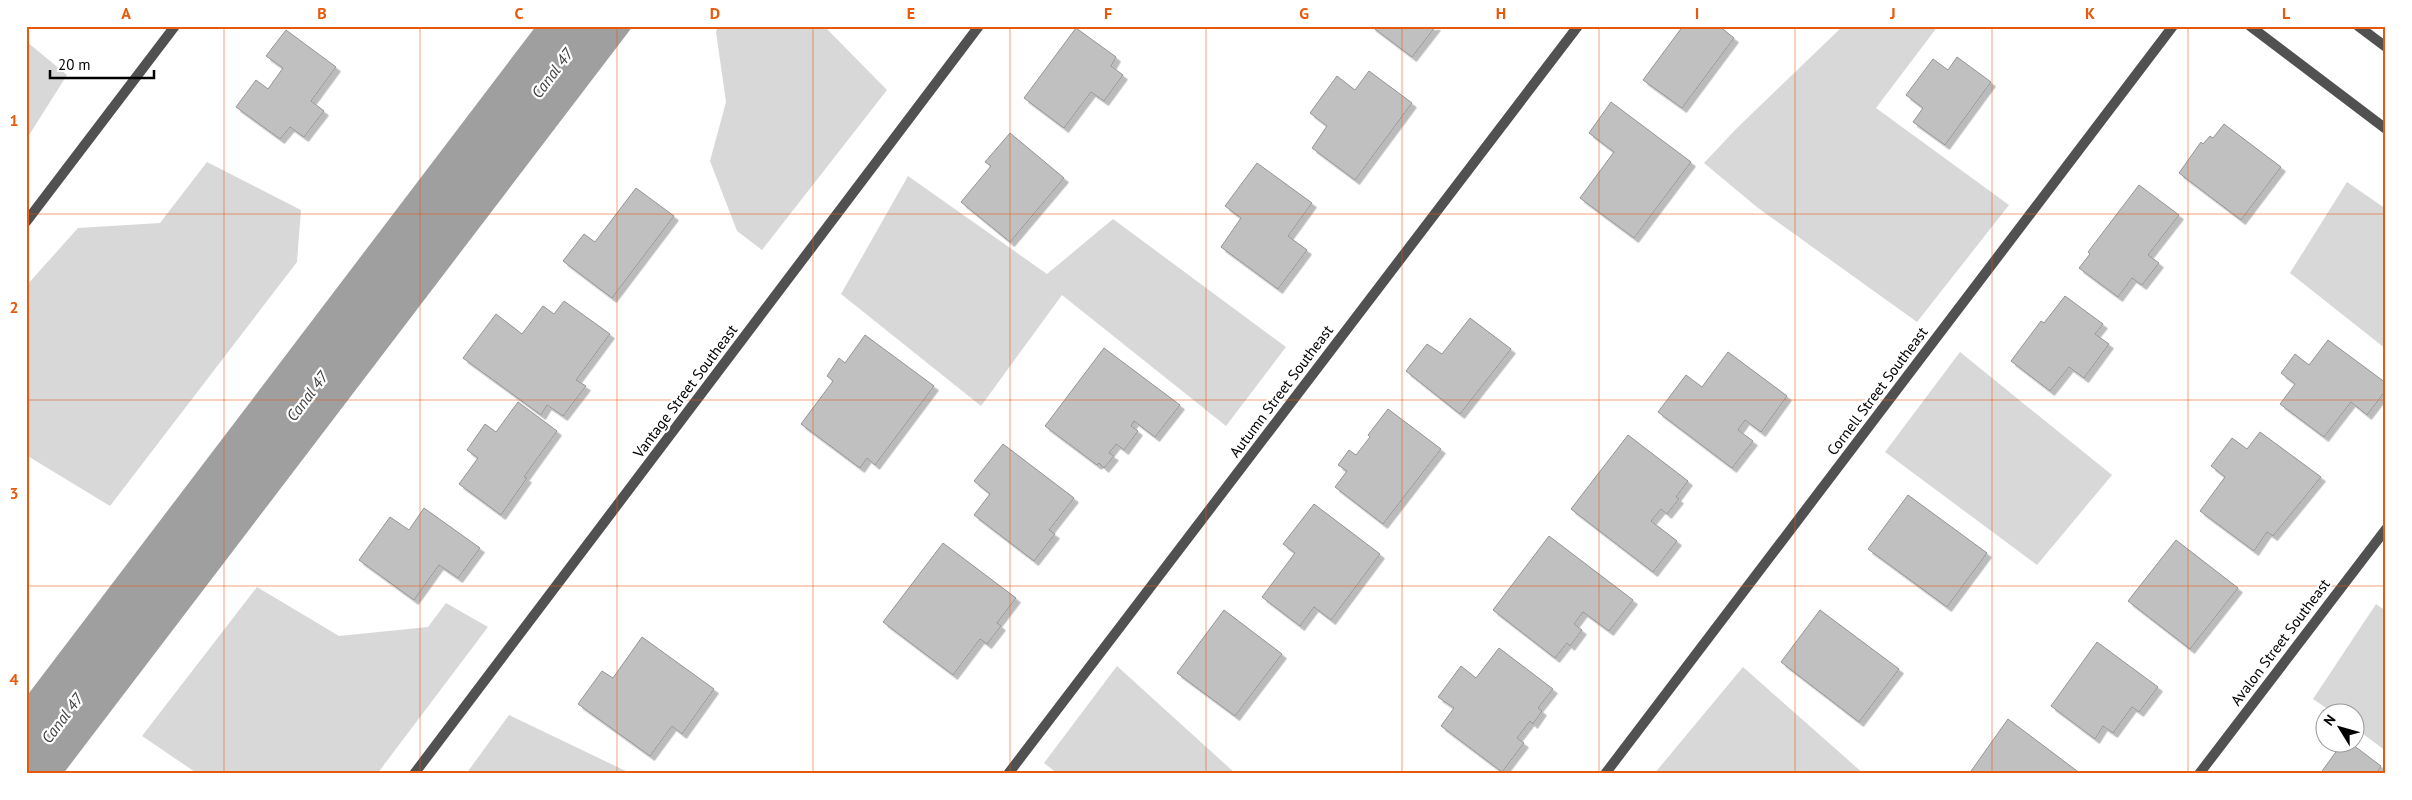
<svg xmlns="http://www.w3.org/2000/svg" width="2412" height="800" viewBox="0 0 2412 800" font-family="'PT Sans',sans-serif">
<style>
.green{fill:#d8d8d8}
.water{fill:#9f9f9f}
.building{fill:#c0c0c0;stroke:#959595;filter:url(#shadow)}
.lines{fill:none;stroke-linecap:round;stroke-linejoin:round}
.minor{stroke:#515151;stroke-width:10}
.tertiary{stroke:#515151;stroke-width:10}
.grid{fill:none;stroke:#e8590c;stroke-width:1;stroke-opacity:0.55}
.labels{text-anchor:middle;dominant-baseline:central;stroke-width:4.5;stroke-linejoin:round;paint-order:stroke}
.street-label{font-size:15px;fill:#000;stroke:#fff}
.water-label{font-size:16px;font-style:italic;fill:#404040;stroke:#fff}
.neatline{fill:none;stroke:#e8590c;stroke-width:2}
.grid-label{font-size:16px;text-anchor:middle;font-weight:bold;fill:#e8590c}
</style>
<defs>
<filter id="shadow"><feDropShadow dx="4.5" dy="4.5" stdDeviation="0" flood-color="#0004"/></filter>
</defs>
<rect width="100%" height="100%" fill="#fff"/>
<path class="green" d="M718 26H824L887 90 762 250 737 231 710 161 726 102 716 32Z
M1843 26H1938L1876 108 2009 205 1917 322 1758 208 1704 163 1737 128Z
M26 41 67 75 26 140Z
M207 162 301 210 297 262 110 506 26 455V286L78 228 160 223Z
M908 176 1047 274 1113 219 1286 347 1226 426 1062 295 981 406 841 294Z
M2347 182 2386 209V349L2290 273Z
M1960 352 2112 475 2037 565 1885 452Z
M257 587 339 636 428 627 446 603 488 627 377 774H198L142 736Z
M2376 604 2386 611V751L2355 728 2354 712H2332L2313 699Z
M1117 666 1236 774H1058L1044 763Z
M1743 667 1864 774H1654Z
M509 715 632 774H466Z"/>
<path class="water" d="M536 26H633L63 774H26V697Z"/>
<path class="building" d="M1371 26H1436L1412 57Z
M1683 26H1719L1734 38 1682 108 1643 80Z
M1076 28 1116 57 1111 66 1123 75 1104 101 1091 92 1064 128 1024 98Z
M286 30 336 67 311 101 324 111 304 137 290 127 280 139 236 107 256 80 268 89 283 68 266 56Z
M1957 57 1991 82 1945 145 1913 122 1923 108 1906 95 1933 59 1948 70Z
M1369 71 1412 103 1355 180 1312 148 1327 126 1310 113 1337 76 1355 90Z
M1611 102 1691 162 1634 238 1580 198 1614 152 1589 133Z
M2224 124 2281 167 2241 220 2179 173 2201 142 2203 144 2210 136 2213 138Z
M1010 133 1064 178 1010 242 961 202 991 166 985 162Z
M1257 163 1312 203 1288 236 1307 250 1278 289 1221 247 1241 218 1225 206Z
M2139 185 2179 215 2148 255 2159 263 2142 285 2132 278 2118 297 2079 268 2090 254 2088 252Z
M636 188 674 216 612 298 563 261 584 234 595 242Z
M2065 296 2103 324 2095 334 2109 344 2084 378 2069 367 2050 391 2011 361 2041 321 2044 323Z
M564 301 610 334 576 380 586 386 563 416 547 405 541 415 463 358 496 314 522 334 543 306 554 314Z
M1470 318 1511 349 1460 414 1406 371 1427 344 1442 354Z
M865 335 934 386 875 465 867 458 860 468 801 424 833 381 827 376 839 358 845 363Z
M2328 340 2386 383V390L2367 415 2351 402 2324 437 2280 404 2295 384 2281 373 2295 354 2309 365Z
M1104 348 1180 405 1155 437 1134 421 1131 426 1138 431 1124 450 1116 444 1109 453 1114 456 1104 468 1099 463 1097 465 1045 426Z
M1728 352 1787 396 1761 432 1745 420 1738 430 1753 441 1732 468 1658 412 1686 375 1702 387Z
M518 402 557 431 524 477 527 478 501 515 459 484 478 458 467 450 485 424 496 432Z
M1388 409 1441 449 1383 524 1335 487 1347 471 1338 465 1349 450 1356 455 1370 437 1368 435Z
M2260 432 2321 477 2273 536 2267 532 2254 551 2200 511 2225 477 2211 466 2232 438 2247 449Z
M1628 435 1688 481 1676 497 1679 499 1667 514 1661 509 1651 521 1677 541 1653 572 1571 509Z
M1003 444 1074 498 1049 530 1055 534 1034 561 974 515 990 494 974 481Z
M1908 495 1987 553 1947 607 1868 549Z
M1314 504 1380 554 1331 620 1314 607 1300 626 1262 597 1295 553 1283 544Z
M424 508 480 548 458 578 439 565 414 600 359 560 390 517 409 530Z
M1549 536 1633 600 1609 631 1583 612 1574 624 1582 630 1570 646 1567 643 1555 658 1493 610Z
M2176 540 2238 588 2190 649 2128 601Z
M943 543 1016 598 997 623 1001 626 987 644 980 639 953 675 883 622Z
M1224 610 1282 654 1235 716 1177 673Z
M1820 610 1899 669 1859 722 1781 662Z
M642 637 714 689 682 734 672 726 650 756 578 704 602 671 613 678Z
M2097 642 2158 687 2139 712 2132 707 2113 733 2103 726 2095 739 2051 706Z
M1499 648 1553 689 1538 708 1542 711 1533 724 1530 721 1517 738 1524 743 1502 772 1441 726 1454 708 1438 697 1461 666 1476 678Z
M2008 719 2081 774H1969Z
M2343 742H2349L2381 766 2376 774H2320Z"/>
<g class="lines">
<path class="minor" d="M26 222 175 26
M414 774 979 26
M1008 774 1578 26
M1605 774 2173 26
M2199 774 2386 529"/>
<path class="tertiary" d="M2250 26 2386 129
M2358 26 2386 47"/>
</g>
<path class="grid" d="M224 26V774M420 26V774M617 26V774M813 26V774M1010 26V774M1206 26V774M1402 26V774M1599 26V774M1795 26V774M1992 26V774M2188 26V774M26 214H2386M26 400H2386M26 586H2386"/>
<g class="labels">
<g class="street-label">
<text transform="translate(685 391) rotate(-53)">Vantage Street Southeast</text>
<text transform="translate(1281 391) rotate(-53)">Autumn Street Southeast</text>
<text transform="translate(1877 391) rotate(-53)">Cornell Street Southeast</text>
<text transform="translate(2280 642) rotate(-53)">Avalon Street Southeast</text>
</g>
<g class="water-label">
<text transform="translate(552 73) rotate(-53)">Canal 47</text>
<text transform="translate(307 396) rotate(-53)">Canal 47</text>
<text transform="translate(62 718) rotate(-53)">Canal 47</text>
</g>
</g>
<rect width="2412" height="800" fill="none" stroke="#ffffff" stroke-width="55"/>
<g transform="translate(2340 728) rotate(307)"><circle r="24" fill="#ffffff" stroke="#999999"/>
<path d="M0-4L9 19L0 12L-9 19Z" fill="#000000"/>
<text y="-8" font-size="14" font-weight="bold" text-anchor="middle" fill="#000000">N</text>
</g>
<path d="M50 70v8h104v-8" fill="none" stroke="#000000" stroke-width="2.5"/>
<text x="58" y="70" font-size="15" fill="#000000" stroke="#ffffff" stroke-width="4" paint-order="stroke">20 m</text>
<rect x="28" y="28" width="2356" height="744" class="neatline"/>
<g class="grid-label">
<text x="126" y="19">A</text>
<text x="322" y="19">B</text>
<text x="519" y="19">C</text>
<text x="715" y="19">D</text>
<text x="911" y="19">E</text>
<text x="1108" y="19">F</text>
<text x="1304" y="19">G</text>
<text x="1501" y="19">H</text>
<text x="1697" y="19">I</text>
<text x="1893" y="19">J</text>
<text x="2090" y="19">K</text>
<text x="2286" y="19">L</text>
<text x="14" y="126">1</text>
<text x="14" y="313">2</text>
<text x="14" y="499">3</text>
<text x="14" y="685">4</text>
</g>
</svg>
